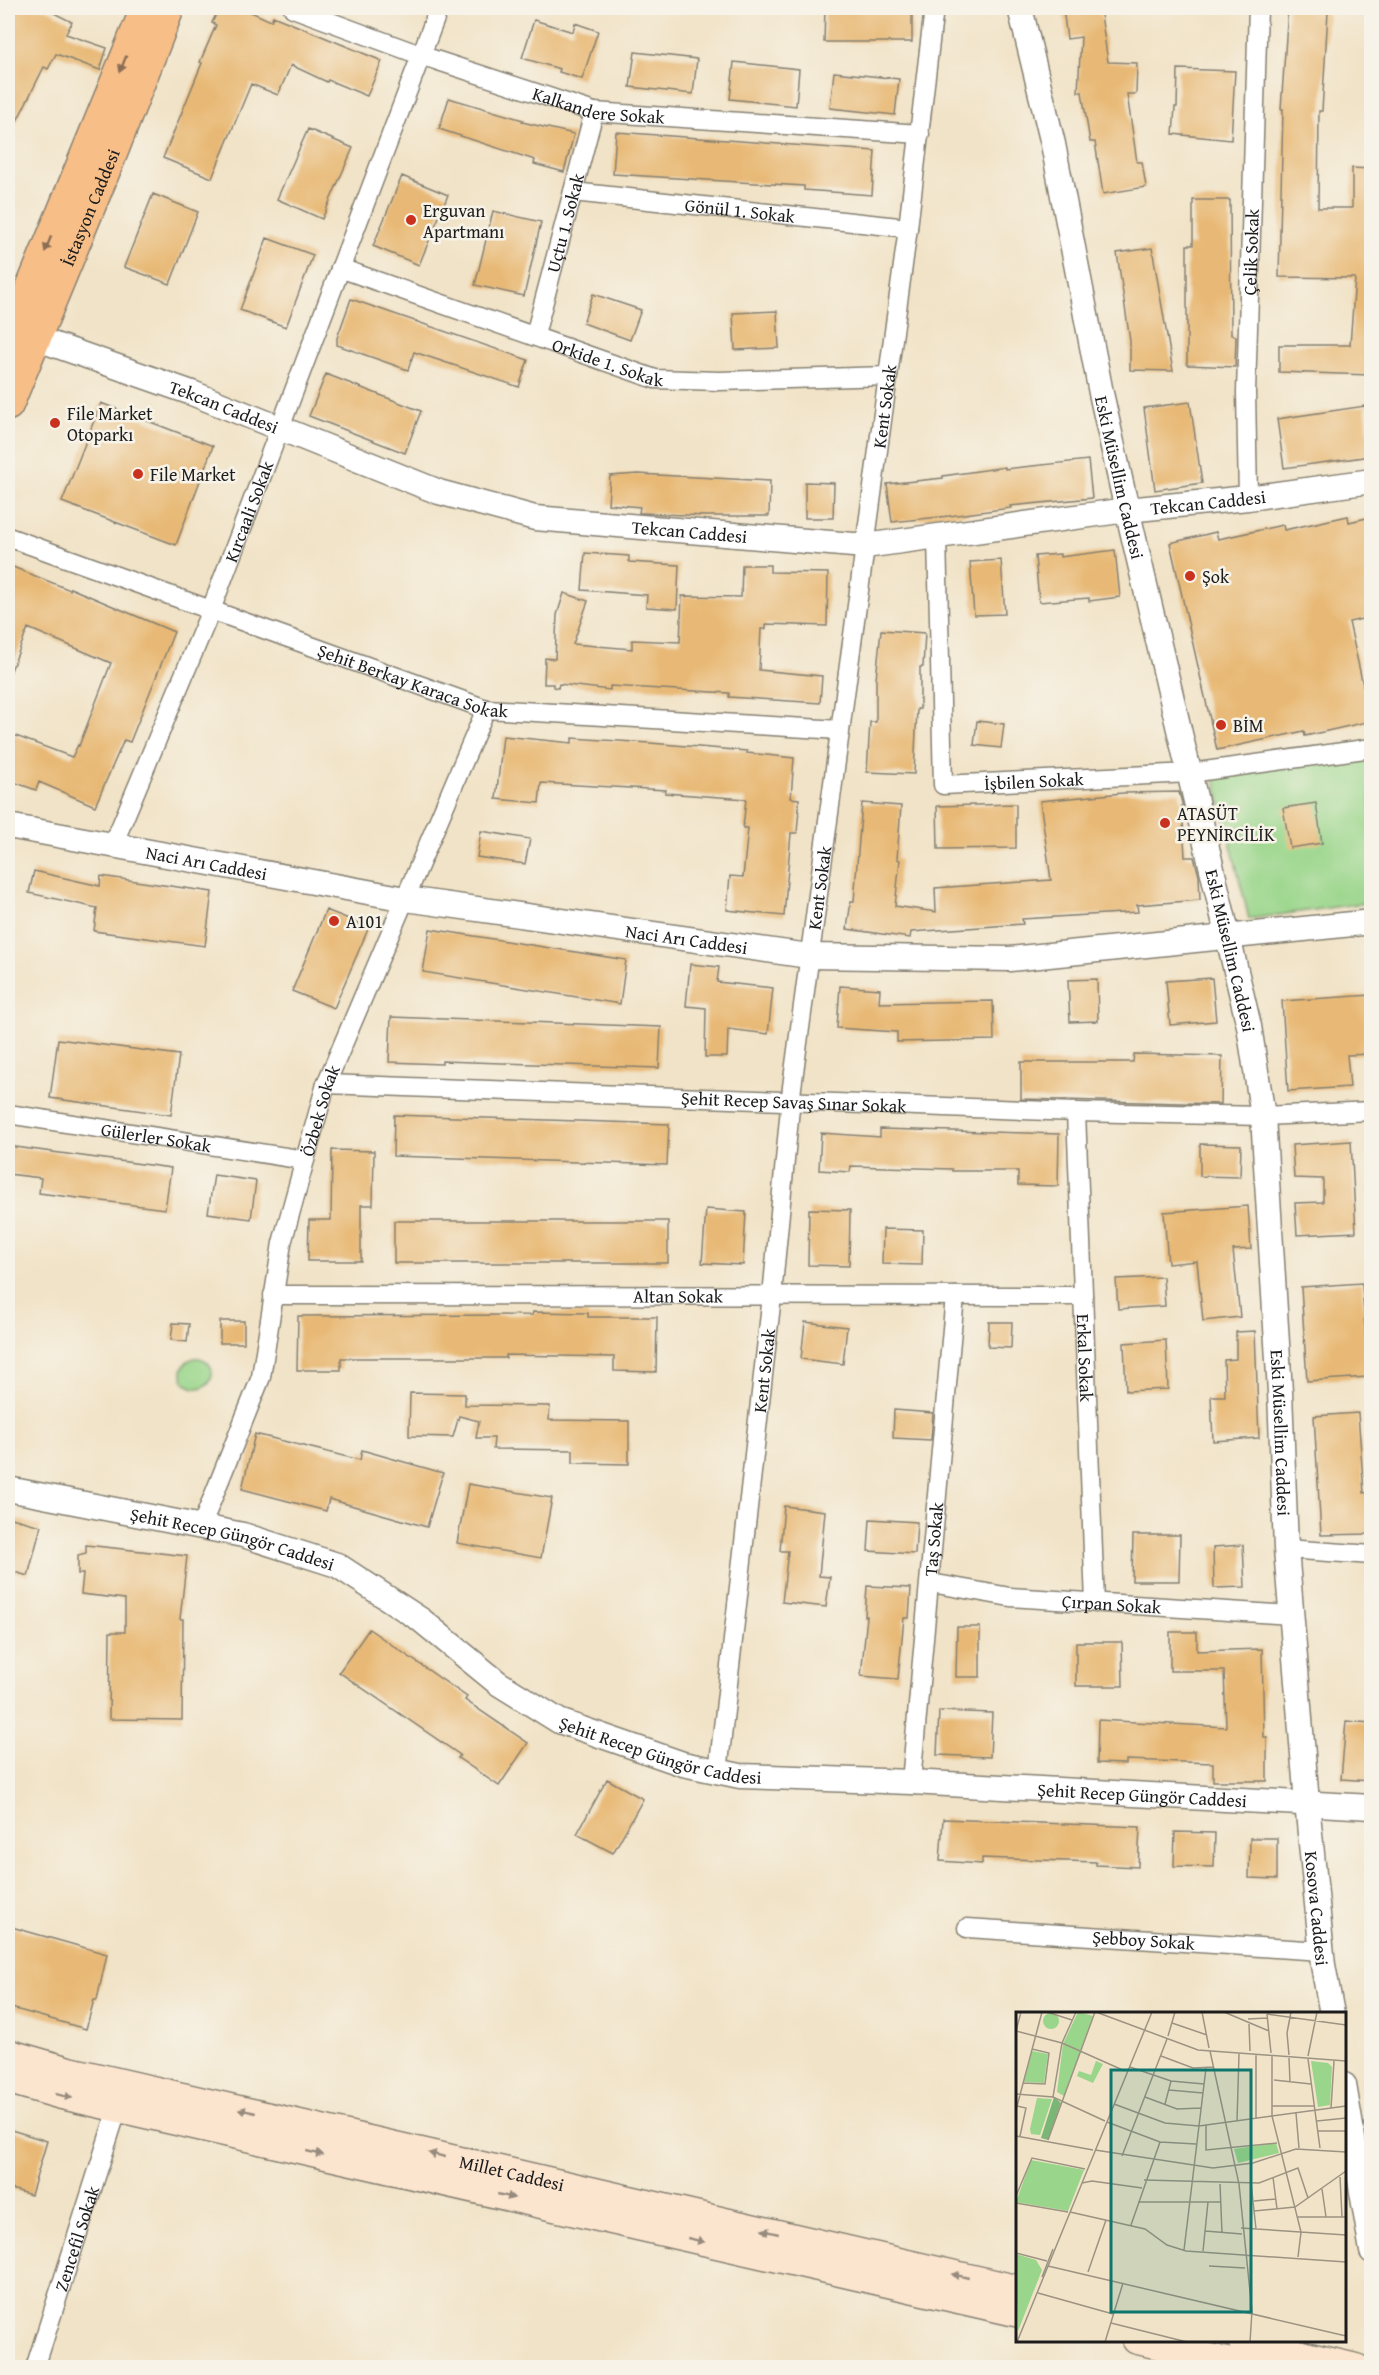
<svg xmlns="http://www.w3.org/2000/svg" width="1379" height="2375" viewBox="0 0 1379 2375" font-family="'Gentium Book Plus',serif">
<style>
.green{fill:#99d58a;stroke:#5a7853;stroke-width:1.5}
.building{fill:#e8b976}
.lines{fill:none;stroke-linecap:round;stroke-linejoin:round}
.minor-casing{stroke:#868072;stroke-width:21}
.tertiary-casing{stroke:#868072;stroke-width:27}
.secondary-casing{stroke:#868072;stroke-width:30}
.primary-casing{stroke:#868072;stroke-width:33}
.minor{stroke:#fff;stroke-width:18}
.tertiary{stroke:#fff;stroke-width:24}
.secondary{stroke:#fce5cf;stroke-width:27}
.primary{stroke:#f7be88;stroke-width:30}
.oneway{fill:#8a6d52}
.oneway2{fill:#978b7e}
.poi-dot{fill:#c8321e;stroke:#f7f3e8;stroke-width:2}
.labels{text-anchor:middle;dominant-baseline:central;stroke-width:5;stroke-linejoin:round;paint-order:stroke}
.street-label{font-size:18px;fill:#1c1c1c;stroke:#f7f3e8}
.poi-label{font-size:18px;fill:#1c1c1c;stroke:#f7f3e8;text-anchor:start}
.inset-road{fill:none;stroke:#9c9383;stroke-width:1.5}
.view{fill:#0f766e;fill-opacity:0.15;stroke:#0f766e;stroke-width:3}
.inset-edge{fill:none;stroke:#1c1c1c;stroke-width:3}
</style>
<rect width="100%" height="100%" fill="#f7f3e8"/>
<filter id="ink" filterUnits="userSpaceOnUse"><feTurbulence type="fractalNoise" baseFrequency=".0167" numOctaves="2"/><feDisplacementMap in="SourceGraphic" scale="12" xChannelSelector="R" yChannelSelector="G"/><feConvolveMatrix kernelMatrix="1 2 1 2 8 2 1 2 1" color-interpolation-filters="sRGB"/></filter>
<filter id="wash" filterUnits="userSpaceOnUse"><feTurbulence type="fractalNoise" baseFrequency=".008" numOctaves="4" result="noise"/><feDisplacementMap in="SourceGraphic" scale="24" xChannelSelector="R" yChannelSelector="G"/><feGaussianBlur stdDeviation="1.35" result="paint"/><feColorMatrix in="noise" values="0 0 0 0 0 0 0 0 0 0 0 0 0 0 0 0 0 1.4 0 .05"/><feComposite in="paint" operator="in"/></filter>
<g filter="url(#wash)">
<rect width="100%" height="100%" fill="#f1e3c7"/>
<path class="green" d="M1371 754V902L1249 919 1214 775Z
M182 1373a15 15 0 1 1 30 0a15 15 0 1 1-30 0Z"/>
<g id="blocks">
<path class="building" d="M8 8H44L72 22 66 34 107 48 100 70 56 54 48 69 44 67 8 139Z
M219 8H242L271 21 273 16 382 61 367 96 328 80 327 82 291 65 278 95 251 84 212 178 163 158 202 63 200 62 216 25 212 23Z
M825 8H856V11L912 10V42H824Z
M1063 8H1100L1108 62 1137 63 1136 94H1127L1137 162H1142L1146 187 1103 194 1095 142H1090L1082 92H1078L1081 37 1067 39Z
M1288 8 1328 12 1322 111H1319L1318 208H1352V168L1371 169V375L1279 372V345H1350L1355 278 1279 277 1283 109H1281Z
M534 20 573 32 575 23 598 31 582 79 559 72 560 69 522 58Z
M635 52 697 59 693 94 630 87Z
M734 62 799 69 796 106 730 99Z
M1178 69 1235 71 1231 140 1173 134 1175 107H1177Z
M834 72 899 79 895 115 830 108Z
M449 98 523 120 522 122 574 134 564 172 534 164 535 160 439 129Z
M308 129 353 148 322 219 277 199Z
M616 132 875 151 872 195 804 190V186L613 174Z
M402 176 448 195 419 265 373 246Z
M153 194 198 212 170 284 124 267Z
M1193 200H1230L1231 335 1236 336 1235 367 1187 365V245H1193Z
M493 211 541 222 524 296 475 285Z
M267 238 313 255 286 327 240 310Z
M1152 248 1173 371 1130 370V341L1117 253Z
M593 294 641 310 630 340 583 323Z
M351 299 528 360 519 387 414 352 408 370 337 345V338Z
M777 311 779 348 735 350 733 313Z
M326 374 421 411 405 453 309 416Z
M1190 402 1202 483 1155 490 1144 408Z
M101 403 213 446 176 545 62 502Z
M1365 406 1371 456 1284 468 1277 419Z
M1088 460 1092 498 1010 506 1011 508 949 516 892 522 887 484 943 478V476L1005 467V469Z
M638 474 770 481 769 516H705L643 513H639L640 507 608 504 610 476Z
M805 482 834 483 833 518H805Z
M1348 516 1349 522 1371 517V599L1367 600 1371 617 1349 622 1371 721 1305 736 1304 731 1217 750 1170 543 1216 532 1218 539 1283 525 1284 530Z
M1115 550 1120 597 1089 601V598L1039 602 1035 556 1060 554V557Z
M585 553 629 556V562L679 565 677 609 646 607 647 595 582 590Z
M1001 560 1005 614 974 615 970 562Z
M8 565 70 590V588L174 632 130 742 124 740 95 806 39 782 36 790 8 780V733L72 757 78 745 79 746 111 663 28 628 8 678Z
M742 565H770V572L828 573 827 626 766 624V629H761L759 670 822 676 820 703 729 697V693L610 686V690L559 684 558 688 553 687V684H544L545 658 555 659 557 615 564 593 588 601 573 644 632 649V640L680 642 682 596 741 597Z
M881 630 925 633 923 667H920V709H917L914 774 867 772 870 722H876V679Z
M977 721 1004 724 1001 748 974 745Z
M503 736 572 743V738L650 743 747 751V753L794 758 791 798 799 799V808L797 833H791L784 916 727 910 730 876 743 877 748 828H743L746 799 665 793 666 790 541 783 539 803 496 799Z
M1179 792 1182 803 1185 857H1194L1199 876 1200 900 1137 905 1138 912 1022 919 1023 924 911 932 910 938 847 929 851 901H854L862 803 901 806 897 859 900 860 895 906 936 912 935 888 1051 880 1040 801 1123 793Z
M1316 803 1322 843 1290 848 1283 808Z
M1016 804V848L938 849 937 806Z
M481 831 530 839 525 864 477 857Z
M34 871 100 886 101 876 212 892 205 946 94 931 97 908 29 893Z
M326 910 369 927 334 1008 292 991Z
M430 929 626 960 620 1004 423 972Z
M690 964 719 967 717 982 773 988 768 1034 728 1029 727 1057H705L706 1008 686 1006Z
M1212 978 1216 1021 1170 1025 1166 981Z
M1097 979 1098 1021 1070 1022 1068 980Z
M840 986 880 989 879 1003 993 1001 994 1040 897 1042V1032L837 1028Z
M1371 995V1054L1347 1055 1350 1087 1288 1091 1282 1001Z
M391 1017 661 1027 659 1068 442 1061V1064L389 1062Z
M58 1039 179 1055 171 1115 50 1098Z
M1134 1054 1222 1056 1221 1104 1021 1099V1062H1133Z
M394 1115 669 1124 667 1165 393 1156Z
M880 1129 1059 1134 1058 1186 1018 1185V1171H952V1169L851 1166 850 1172 819 1170 821 1133 880 1137Z
M1351 1141 1356 1232 1297 1235 1295 1203 1323 1202V1179L1294 1178 1292 1145Z
M1200 1144 1241 1145 1240 1177 1200 1176Z
M8 1146 171 1168 165 1209 39 1193 41 1178 8 1174Z
M332 1150 374 1151 373 1205H361V1261H308L309 1220H331Z
M214 1175 256 1181 251 1219 208 1213Z
M1248 1206 1251 1249 1233 1250 1240 1317 1203 1321 1197 1261 1168 1264 1164 1212Z
M706 1209 746 1212 743 1265 702 1263Z
M809 1209 850 1210 849 1266 808 1265Z
M394 1221H668V1263H394Z
M883 1229 923 1230 922 1265 882 1264Z
M1163 1277 1165 1306 1118 1309 1116 1279Z
M1362 1283 1368 1377 1307 1381 1301 1287Z
M533 1312 588 1313V1317H657L656 1372 614 1371V1357L506 1355V1358H341V1370H297L298 1316 532 1315Z
M220 1321H244V1343H220Z
M805 1322 847 1327 843 1364 801 1359Z
M989 1322H1012L1011 1348 988 1347Z
M173 1323 189 1324 187 1342 171 1340Z
M1255 1331 1259 1438 1213 1441 1211 1396H1225L1224 1360 1236 1359V1332Z
M1166 1340 1168 1389 1126 1391 1124 1343Z
M410 1393 465 1394V1405L550 1406 549 1420 629 1421V1464L573 1463V1450L493 1449 494 1438H476L479 1421 459 1416 453 1437 409 1436Z
M894 1410 933 1413 931 1440 893 1438Z
M1358 1413 1364 1493 1371 1492V1534L1321 1535 1314 1416Z
M255 1434 360 1460 362 1450 443 1473 427 1527 329 1499 326 1511 242 1489Z
M468 1484 552 1498 541 1558 457 1543Z
M784 1506 825 1511 819 1576 830 1577 826 1607 782 1602 788 1551H780Z
M8 1517 41 1526 28 1576 8 1570Z
M870 1519 917 1522 915 1554 868 1551Z
M1133 1535H1180L1179 1581H1132Z
M86 1545 187 1556 180 1619H183L182 1720 109 1719 110 1632H125V1599L81 1594 83 1574H78V1555L86 1553Z
M1243 1545 1245 1587 1214 1588 1213 1547Z
M867 1586 911 1588 909 1618H904L898 1679 861 1676 867 1616H865Z
M957 1627H980V1677H956Z
M369 1629 467 1697 465 1700 528 1743 499 1786 458 1758 460 1755 339 1672Z
M1170 1632H1197V1651L1262 1649 1264 1737H1267V1781H1213V1763L1126 1760V1764L1097 1763 1098 1720 1226 1727 1224 1671H1170Z
M1076 1642H1122L1123 1686H1076Z
M939 1711 992 1713 990 1757 937 1755Z
M1346 1721 1371 1723V1781L1341 1779Z
M607 1779 643 1799 613 1853 577 1834Z
M943 1819 1140 1827 1138 1867 1096 1865V1862L982 1858V1864L940 1861Z
M1175 1832 1215 1833 1214 1867 1174 1866Z
M1250 1838H1277V1879L1249 1878Z
M8 1926 107 1954 97 2000H94L86 2029 8 2007Z
M8 2129 47 2141 31 2195 8 2188Z"/>
</g>
</g>
<g filter="url(#ink)">
<use href="#blocks" fill-opacity="0" stroke="#868072" stroke-width="1.5"/>
<g class="lines">
<defs>
<g id="minor">
<path id="s1" d="M293 8 420 55 594 112 920 134"/>
<path id="s2" d="M573 192 908 228"/>
<path id="s3" d="M340 268 655 379 719 381 888 376"/>
<path id="s4" d="M535 335 594 112"/>
<path id="s5" d="M1248 498 1246 392 1258 8"/>
<path id="s6" d="M8 537 486 709 840 730"/>
<path id="s7" d="M937 537 943 785 1190 773 1372 748"/>
<path id="s8" d="M113 845 211 610 439 8"/>
<path id="s9" d="M326 1084 1076 1112 1263 1116 1372 1111"/>
<path id="s10" d="M1076 1112 1095 1603"/>
<path id="s11" d="M8 1114 305 1160"/>
<path id="s12" d="M273 1295 1083 1296"/>
<path id="s13" d="M201 1527 261 1377 282 1243 326 1084 486 709"/>
<path d="M1286 1549 1372 1555"/>
<path id="s14" d="M931 1583 1010 1597 1292 1615"/>
<path id="s15" d="M718 1772 772 1296 792 1087 908 228 934 8"/>
<path id="s16" d="M911 1782 955 1296"/>
<path id="s17" d="M967 1928 1322 1951"/>
<path id="s18" d="M35 2368 121 2098"/>
</g>
<g id="tertiary">
<path id="s19" d="M1020 8 1053 144 1101 393 1123 492 1249 1026 1263 1116 1280 1392 1286 1549 1307 1803 1323 1965 1332 2014"/>
<path id="s20" d="M35 338 192 393 439 492 535 518 865 546 1127 510 1248 498 1372 481"/>
<path id="s21" d="M8 826 406 899 809 956 1010 959 1372 922"/>
<path id="s22" d="M8 1489 243 1535 337 1565 421 1620 498 1683 559 1721 683 1764 740 1776 911 1782 1372 1807"/>
<path d="M1344 2085 1372 2251"/>
</g>
<g id="secondary">
<path id="s23" d="M8 2053 67 2070 1018 2289"/>
<path d="M8 2080 60 2095 1018 2313"/>
<path d="M1136 2340 1254 2368"/>
<path d="M1241 2340 1358 2368"/>
</g>
<g id="primary">
<path d="M8 344 146 8"/>
<path id="s24" d="M8 405 111 156 169 8"/>
</g>
</defs>
<use href="#minor" class="minor-casing"/>
<use href="#tertiary" class="tertiary-casing"/>
<use href="#secondary" class="secondary-casing"/>
<use href="#primary" class="primary-casing"/>
<use href="#minor" class="minor"/>
<use href="#tertiary" class="tertiary"/>
<use href="#secondary" class="secondary"/>
<use href="#primary" class="primary"/>
</g>
<defs><path id="oneway-solid" d="M-6-.8H1V-3.2L6.5 0L1 3.2V.8H-6Z" transform="scale(1.5)"/></defs>
<g class="oneway">
<use href="#oneway-solid" transform="translate(123 64) rotate(112)"/>
<use href="#oneway-solid" transform="translate(48 244) rotate(112)"/>
</g>
<g class="oneway2">
<use href="#oneway-solid" transform="translate(64 2096) rotate(14)"/>
<use href="#oneway-solid" transform="translate(247 2111) rotate(-167)"/>
<use href="#oneway-solid" transform="translate(315 2153) rotate(13)"/>
<use href="#oneway-solid" transform="translate(437 2155) rotate(-167)"/>
<use href="#oneway-solid" transform="translate(506 2196) rotate(13)"/>
<use href="#oneway-solid" transform="translate(770 2232) rotate(-167)"/>
<use href="#oneway-solid" transform="translate(696 2240) rotate(13)"/>
<use href="#oneway-solid" transform="translate(960 2276) rotate(-167)"/>
</g>
</g>
<g class="poi-dot">
<circle cx="411" cy="220" r="6"/>
<circle cx="55" cy="423" r="6"/>
<circle cx="138" cy="474" r="6"/>
<circle cx="1190" cy="576" r="6"/>
<circle cx="1221" cy="725" r="6"/>
<circle cx="1165" cy="823" r="6"/>
<circle cx="334" cy="921" r="6"/>
</g>
<g class="labels">
<g class="street-label">
<text stroke="none"><textPath href="#s1" startOffset="322">Kalkandere Sokak</textPath></text>
<text stroke="none"><textPath href="#s24" startOffset="214">İstasyon Caddesi</textPath></text>
<text stroke="none"><textPath href="#s2" startOffset="168">Gönül 1. Sokak</textPath></text>
<text stroke="none"><textPath href="#s4" startOffset="116">Uçtu 1. Sokak</textPath></text>
<text stroke="none"><textPath href="#s5" startOffset="246">Çelik Sokak</textPath></text>
<text stroke="none"><textPath href="#s3" startOffset="284">Orkide 1. Sokak</textPath></text>
<text stroke="none"><textPath href="#s20" startOffset="201">Tekcan Caddesi</textPath></text>
<text stroke="none"><textPath href="#s15" startOffset="1376">Kent Sokak</textPath></text>
<text stroke="none"><textPath href="#s19" startOffset="480">Eski Müsellim Caddesi</textPath></text>
<text stroke="none"><textPath href="#s20" startOffset="1209">Tekcan Caddesi</textPath></text>
<text stroke="none"><textPath href="#s8" startOffset="360">Kırcaali Sokak</textPath></text>
<text stroke="none"><textPath href="#s20" startOffset="687">Tekcan Caddesi</textPath></text>
<text stroke="none"><textPath href="#s6" startOffset="430">Şehit Berkay Karaca Sokak</textPath></text>
<text stroke="none"><textPath href="#s7" startOffset="339">İşbilen Sokak</textPath></text>
<text stroke="none"><textPath href="#s21" startOffset="202">Naci Arı Caddesi</textPath></text>
<text stroke="none"><textPath href="#s15" startOffset="890">Kent Sokak</textPath></text>
<text stroke="none"><textPath href="#s21" startOffset="688">Naci Arı Caddesi</textPath></text>
<text stroke="none"><textPath href="#s19" startOffset="966">Eski Müsellim Caddesi</textPath></text>
<text stroke="none"><textPath href="#s9" startOffset="468">Şehit Recep Savaş Sınar Sokak</textPath></text>
<text stroke="none"><textPath href="#s13" startOffset="435">Özbek Sokak</textPath></text>
<text stroke="none"><textPath href="#s11" startOffset="150">Gülerler Sokak</textPath></text>
<text stroke="none"><textPath href="#s12" startOffset="405">Altan Sokak</textPath></text>
<text stroke="none"><textPath href="#s10" startOffset="246">Erkal Sokak</textPath></text>
<text stroke="none"><textPath href="#s15" startOffset="404">Kent Sokak</textPath></text>
<text stroke="none"><textPath href="#s19" startOffset="1452">Eski Müsellim Caddesi</textPath></text>
<text stroke="none"><textPath href="#s16" startOffset="244">Taş Sokak</textPath></text>
<text stroke="none"><textPath href="#s22" startOffset="230">Şehit Recep Güngör Caddesi</textPath></text>
<text stroke="none"><textPath href="#s14" startOffset="182">Çırpan Sokak</textPath></text>
<text stroke="none"><textPath href="#s22" startOffset="716">Şehit Recep Güngör Caddesi</textPath></text>
<text stroke="none"><textPath href="#s22" startOffset="1202">Şehit Recep Güngör Caddesi</textPath></text>
<text stroke="none"><textPath href="#s19" startOffset="1929">Kosova Caddesi</textPath></text>
<text stroke="none"><textPath href="#s17" startOffset="177">Şebboy Sokak</textPath></text>
<text stroke="none"><textPath href="#s23" startOffset="518">Millet Caddesi</textPath></text>
<text stroke="none"><textPath href="#s18" startOffset="136">Zencefil Sokak</textPath></text>
</g>
<g class="poi-label">
<text x="423" y="210">Erguvan<tspan x="423" dy="21">Apartmanı</tspan></text>
<text x="67" y="413">File Market<tspan x="67" dy="21">Otoparkı</tspan></text>
<text x="150" y="474">File Market</text>
<text x="1202" y="576">Şok</text>
<text x="1233" y="725">BİM</text>
<text x="1177" y="813">ATASÜT<tspan x="1177" dy="21">PEYNİRCİLİK</tspan></text>
<text x="346" y="921">A101</text>
</g>
</g>
<g transform="translate(1016 2012)">
<rect width="330" height="330" fill="#f1e3c7"/>
<path d="M62 0 77 4 48 84 41 80 47 32ZM27 9a8 8 0 1 1 16 0a8 8 0 1 1-16 0ZM16 39 32 42 28 71 8 70ZM80 49 87 52 77 71 61 64 63 59 75 63ZM295 49 312 51 316 55 314 93 302 95ZM21 86 36 87 24 123 15 122 14 117ZM260 131 263 141 222 151 218 137ZM15 148 68 158 52 199 0 190ZM0 242 20 248 26 258 2 319Z" fill="#99d58a"/>
<path d="M38 85 45 91 32 128 25 126Z" fill="#7ab676"/>
<path class="inset-road" d="M31 0 56 8M80 0 182 38 330 49M186 0 193 36M208 0 253 19M251 2 330 13M251 2 255 41M232 7 251 6M156 11 191 23M233 12 234 39M0 19 46 31 109 59M0 19 5 0M152 24 159 0M194 39 223 172 236 299 234 330M240 43V106M273 43 271 21 275 0M145 44 177 56 197 55M256 44V104L285 220 282 245M292 44 301 0M273 46 274 70M292 47 304 136M114 55 155 69 188 72M258 68 295 72M7 71 29 72 33 41 16 37M153 78 187 81M0 82 37 85 89 109M37 85 46 31 60 0M129 85 161 97 185 96M98 92 149 111 183 114 330 94M149 92 155 69M1 94 10 96 4 124M256 94H299M315 96 318 49M0 98 26 0M280 101 283 136M221 109 223 42M301 109 330 106M91 110 144 130 180 132M190 113V138L261 131M302 119H330M0 124 77 138M32 128 79 0M79 138 197 156 237 151 280 137 330 140M106 144 151 27M257 165 261 197M324 165 326 205M128 168 243 171 282 156 292 186M66 171 76 169 126 176M235 171 240 217M204 172 206 221M306 177 310 205M0 184 16 146 69 157M238 189 260 187M122 190H205M0 191 52 200M238 199 279 195 330 159M54 200 129 217 151 233 170 239 330 250M281 205H330M115 213 144 130M225 216 330 223M189 219 226 222M168 238 190 56M187 239 192 190M0 241 31 249M32 254 330 324M193 254 229 256M72 260 90 208M26 265 37 237M22 281 97 302M95 311 171 330M1 330 136 0M89 330 107 271"/>
<path class="view" d="M95 58H235V300H95Z"/>
<rect width="330" height="330" class="inset-edge"/>
</g>
<rect width="1379" height="2375" fill="none" stroke="#f7f3e8" stroke-width="30"/>
</svg>
